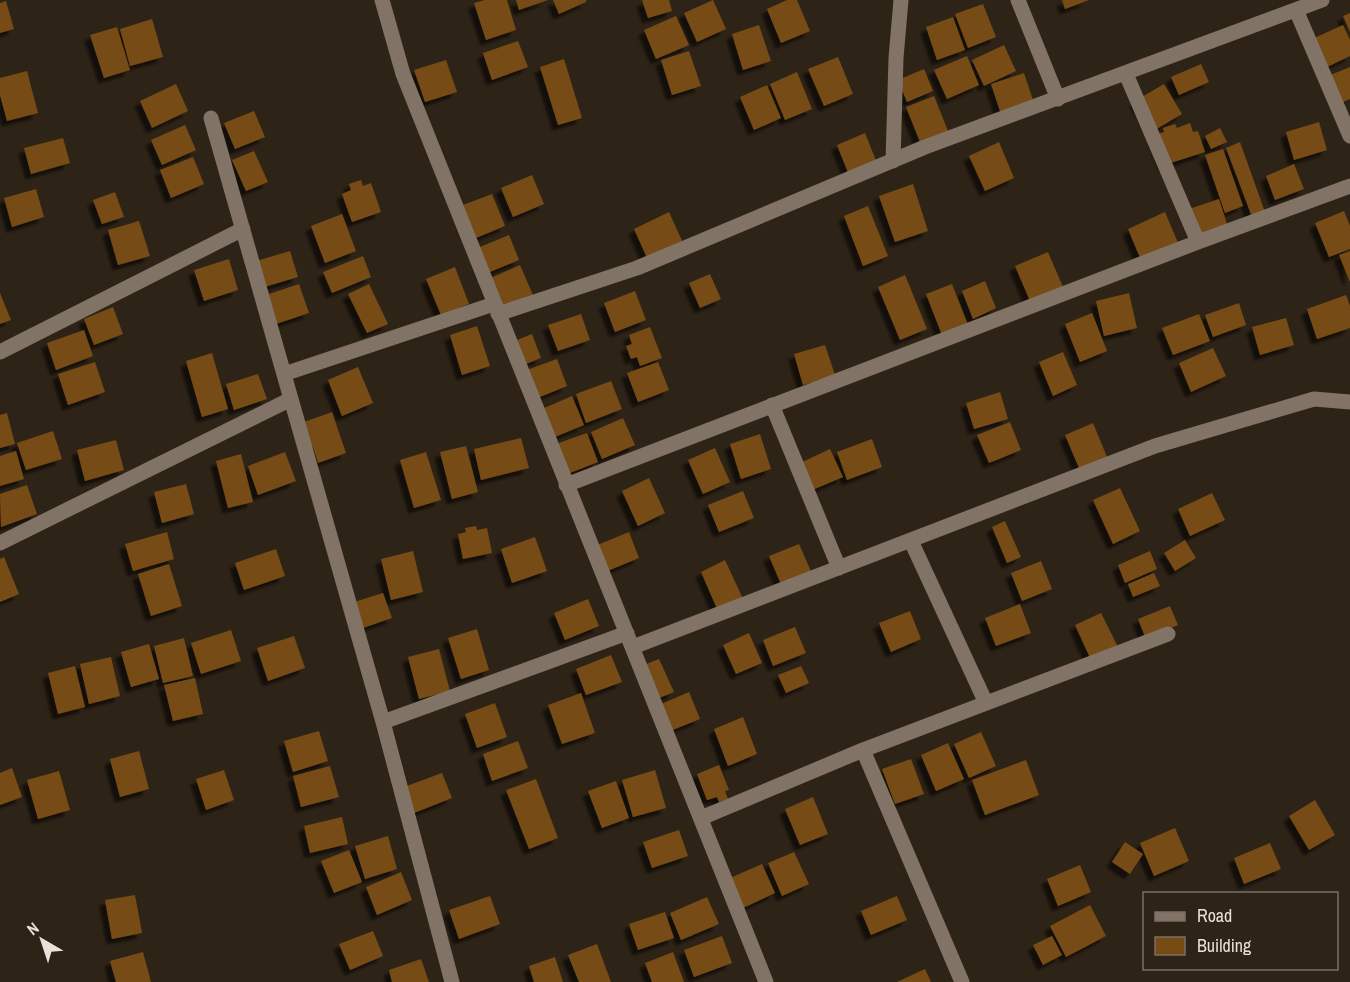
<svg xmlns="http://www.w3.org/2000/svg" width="1350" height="982" viewBox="0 0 1350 982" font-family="'Archivo Narrow',sans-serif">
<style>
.building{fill:#774c14;filter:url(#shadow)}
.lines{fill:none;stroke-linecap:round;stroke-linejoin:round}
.minor{stroke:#817365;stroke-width:15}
</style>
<defs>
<filter id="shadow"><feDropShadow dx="-5.5" dy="5.5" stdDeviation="1.5" flood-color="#0009"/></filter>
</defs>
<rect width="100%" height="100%" fill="#2e2317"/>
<path class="building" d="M485 0H507L516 30 486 40 474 3Z
M516 0H548L519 10Z
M553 0H586V2L559 14Z
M642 0H669L672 11 648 18Z
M713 0 726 29 697 42 684 13Z
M787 0H797L810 31 781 43 767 9Z
M1062 0H1089L1065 9Z
M6 1 14 29 0 33V3Z
M983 4 996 37 968 48 955 14Z
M1350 13V32L1343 16Z
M676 16 689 45 656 59 644 30Z
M953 17 965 50 937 60 926 27Z
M152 19 163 57 130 66 120 29Z
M759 25 771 61 743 70 732 34Z
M1343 25 1350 40V56L1325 68 1312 39Z
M117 27 130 70 104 78 90 35Z
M518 41 528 67 492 80 483 53Z
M1004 45 1016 71 984 86 972 60Z
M689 51 701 86 672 95 661 60Z
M967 56 979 85 947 99 934 70Z
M838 57 853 94 824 106 808 69Z
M564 59 582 118 558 125 540 67Z
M446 60 457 92 425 102 414 70Z
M1201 64 1209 82 1179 95 1171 77Z
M1350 67V99L1339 104 1328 76Z
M924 69 933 91 907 102 898 80Z
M27 71 38 113 7 121 0 95V78Z
M797 72 812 109 785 120 770 84Z
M1024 73 1035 106 1002 117 991 84Z
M176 84 188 111 152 128 140 101Z
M1164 84 1182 114 1153 131 1135 101Z
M767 85 781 118 754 130 740 97Z
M934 96 948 131 920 142 906 107Z
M254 111 265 137 235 149 224 123Z
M1319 122 1327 150 1294 160 1286 132Z
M1190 123 1193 132 1198 131 1205 152 1164 165 1153 135 1164 132 1163 128 1175 124 1177 128Z
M185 125 196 150 162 165 151 140Z
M1220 128 1227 142 1211 149 1205 136Z
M865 133 877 163 849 175 837 145Z
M63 138 70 163 31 174 24 148Z
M999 142 1014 178 985 191 969 156Z
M1240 142 1265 212 1252 217 1226 148Z
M1223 149 1243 206 1225 213 1205 155Z
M254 151 268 182 246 191 232 160Z
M193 157 204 184 171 198 160 170Z
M1294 164 1304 189 1275 200 1266 176Z
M532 175 544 204 513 217 501 188Z
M361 180 363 186 371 183 381 212 352 222 342 194 351 190 349 184Z
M913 184 928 231 895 242 879 196Z
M36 189 44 217 12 227 4 198Z
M115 192 124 217 102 224 93 200Z
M492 194 505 226 476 238 463 205Z
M1219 199 1228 227 1196 238 1186 210Z
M868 206 888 256 863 266 844 216Z
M1344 211 1350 226V249L1329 257 1315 223Z
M669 212 683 243 648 260 634 229Z
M1165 212 1178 243 1141 260 1128 229Z
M342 214 356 251 325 263 311 226Z
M139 221 150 256 118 265 108 230Z
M509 235 519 260 485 274 475 249Z
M290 251 298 277 261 288 253 262Z
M1350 251V282L1339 255Z
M1048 252 1063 287 1030 301 1015 266Z
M363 256 371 277 332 293 323 272Z
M229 259 238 290 204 301 194 270Z
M520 265 533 295 499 310 486 280Z
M455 267 469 304 441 315 426 279Z
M710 274 721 299 700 308 689 283Z
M905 275 927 329 900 340 878 287Z
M985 281 996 308 973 319 962 291Z
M299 284 309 313 273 325 263 296Z
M369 284 388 324 367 333 348 294Z
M952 284 968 325 942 335 926 294Z
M635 291 646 320 615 332 604 303Z
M0 293 11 320 0 324Z
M1129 293 1137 328 1104 336 1096 301Z
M1346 295 1350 306V328L1317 339 1307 309Z
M1239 303 1246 325 1213 337 1205 315Z
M113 307 123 334 94 345 84 319Z
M1092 313 1107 351 1080 362 1065 324Z
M581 314 590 340 558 351 548 325Z
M1199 314 1210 341 1173 355 1162 328Z
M1286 318 1294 345 1260 355 1252 327Z
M477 326 490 366 462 375 450 335Z
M650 327 662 358 640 366 637 357 631 359 626 346 632 344 629 335Z
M84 330 93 356 56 370 47 343Z
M532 334 541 358 526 364 517 340Z
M825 345 835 375 803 385 794 354Z
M1213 348 1226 376 1191 392 1179 363Z
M1063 352 1077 385 1053 396 1039 362Z
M212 353 228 409 202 417 186 361Z
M557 359 567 386 535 399 524 371Z
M95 362 105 392 68 405 58 374Z
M658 362 669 390 638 402 627 373Z
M358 367 373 403 342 416 328 380Z
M258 374 267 399 234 410 226 384Z
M611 381 622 409 586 423 576 394Z
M1000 392 1008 419 974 429 966 403Z
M572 396 584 425 555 437 542 409Z
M332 412 346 453 318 463 313 447 308 449 304 422Z
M7 413 15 444 0 448V415Z
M623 418 635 445 602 459 591 432Z
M1010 422 1021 450 989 463 977 435Z
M1093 423 1107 457 1079 468 1065 435Z
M53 431 62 459 26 470 17 443Z
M587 433 598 462 565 475 553 445Z
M760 434 771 469 741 479 730 444Z
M521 438 529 468 481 480 474 449Z
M872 439 882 467 847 480 837 452Z
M116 440 124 470 85 481 77 450Z
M466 446 478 492 452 499 440 452Z
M715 448 730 482 703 494 688 460Z
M830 449 843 477 810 491 798 464Z
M16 451 24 479 0 486V456Z
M285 452 296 481 258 495 248 466Z
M426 452 441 500 414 508 400 460Z
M241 454 253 502 228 508 216 461Z
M649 478 665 513 638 526 622 491Z
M186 484 194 514 162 523 154 492Z
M27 485 37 514 1 527 0 494Z
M1120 488 1140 531 1113 544 1093 500Z
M743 491 754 518 719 532 708 505Z
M1212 493 1225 520 1190 536 1178 509Z
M1005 521 1021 557 1007 563 992 527Z
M476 526 477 530 487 528 492 553 463 559 458 534 466 532 465 528Z
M167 532 174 559 133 571 125 544Z
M629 532 639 558 605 572 595 546Z
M535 537 547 571 512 583 501 549Z
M1185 540 1196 558 1175 571 1164 553Z
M799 544 813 576 783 589 769 556Z
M276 549 285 576 244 590 235 563Z
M413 551 423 592 391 600 381 559Z
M1150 551 1157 569 1125 583 1118 565Z
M4 557 19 594 0 602V559Z
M725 560 743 599 718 611 701 572Z
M1041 561 1052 589 1022 601 1011 573Z
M169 564 182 606 151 616 138 574Z
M1154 573 1160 586 1133 597 1128 584Z
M383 593 392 618 360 629 351 603Z
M588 599 599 626 565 640 554 613Z
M1020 604 1031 633 996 646 985 618Z
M1170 606 1178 625 1146 639 1138 619Z
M910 611 921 639 891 652 879 623Z
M1101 613 1118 647 1091 660 1075 625Z
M795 627 806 653 773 666 763 640Z
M477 629 489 670 461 679 448 638Z
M231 630 241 661 201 674 191 643Z
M749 633 762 663 736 674 723 645Z
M294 636 305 668 268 681 257 648Z
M184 638 193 676 163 683 154 646Z
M149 644 159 679 131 687 121 652Z
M439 649 450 691 419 699 408 657Z
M611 655 622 682 586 695 576 669Z
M111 657 120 696 89 704 80 664Z
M659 659 674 692 659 698 644 665Z
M75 666 85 707 58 714 48 673Z
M801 666 809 683 786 693 778 675Z
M195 678 203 714 173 721 164 685Z
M689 692 700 719 670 731 659 705Z
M581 693 595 733 562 744 548 705Z
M495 703 507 737 477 748 465 714Z
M743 717 757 754 728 766 714 729Z
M319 731 328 761 293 772 284 741Z
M981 732 996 766 969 778 954 744Z
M518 741 528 768 492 781 483 754Z
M948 743 964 779 936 791 921 755Z
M139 751 149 789 120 797 110 759Z
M911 759 924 794 895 804 882 769Z
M1026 760 1039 795 985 815 972 780Z
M719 765 729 790 725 791 728 799 719 802 717 797 707 800 697 774Z
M330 766 339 797 301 807 293 776Z
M12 768 22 797 0 805V773Z
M224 770 234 800 206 810 196 779Z
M655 770 666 808 633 817 622 780Z
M59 771 70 810 38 819 27 780Z
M442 773 452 798 414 813 404 787Z
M536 779 558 838 529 849 506 790Z
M616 781 629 818 602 828 588 791Z
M813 797 828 834 800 845 785 809Z
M1315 800 1335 835 1309 850 1289 816Z
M342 817 348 844 310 853 304 826Z
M1175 828 1189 861 1154 876 1140 843Z
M679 830 688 856 652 868 643 842Z
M388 836 397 869 365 879 355 846Z
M1125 842 1143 854 1130 874 1112 862Z
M1270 843 1281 869 1244 884 1234 858Z
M349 850 362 882 334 893 321 861Z
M794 852 809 884 782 896 768 863Z
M762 864 775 893 743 908 730 878Z
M1080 865 1091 892 1058 906 1047 879Z
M401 872 412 900 377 915 366 887Z
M135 895 142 933 112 939 105 900Z
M490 896 500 924 459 939 449 910Z
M897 896 907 920 871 935 861 911Z
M707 897 719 924 681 940 670 913Z
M1090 905 1106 936 1066 957 1050 926Z
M665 912 674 938 638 950 629 924Z
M373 931 383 956 350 970 339 944Z
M722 936 732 963 694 977 684 950Z
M1052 936 1062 955 1043 965 1033 945Z
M597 944 611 982H579L568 955Z
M143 952 151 982H116L110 961Z
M673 952 684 982H652L645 963Z
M555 957 563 982H534L529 966Z
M421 959 429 982H392L389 970Z
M925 969 931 982H897Z"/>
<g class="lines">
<path class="minor" d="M382 0 403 74 766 982
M1018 0 1058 99
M1296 10 1350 136
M1126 74 1198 242
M211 118 383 722 452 982
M893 161 896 58 901 0
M498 314 637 268 925 147 1322 0
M0 352 243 229
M284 374 494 304
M772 405 839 568
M566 485 1198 242 1350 186
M911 541 986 703
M0 543 291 399
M633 647 1155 446 1314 399 1350 402
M383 722 627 633
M863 750 962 982
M701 818 863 750 1168 634"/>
</g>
<rect x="1143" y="892" width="195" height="78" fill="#2e2317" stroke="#796f65" stroke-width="1.5"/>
<rect x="1155" y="912" width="30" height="9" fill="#817365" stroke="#796f65" stroke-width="1.5"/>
<text x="1197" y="922" font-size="18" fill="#e9e1da">Road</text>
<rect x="1155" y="937" width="30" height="18" fill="#774c14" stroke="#796f65" stroke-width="1.5"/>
<text x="1197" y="952" font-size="18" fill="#e9e1da">Building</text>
<g transform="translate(42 940) rotate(321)" stroke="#2e2317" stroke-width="4.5" paint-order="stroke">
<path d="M0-4.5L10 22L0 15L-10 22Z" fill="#e9e1da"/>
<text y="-9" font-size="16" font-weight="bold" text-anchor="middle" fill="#e9e1da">N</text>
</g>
</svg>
